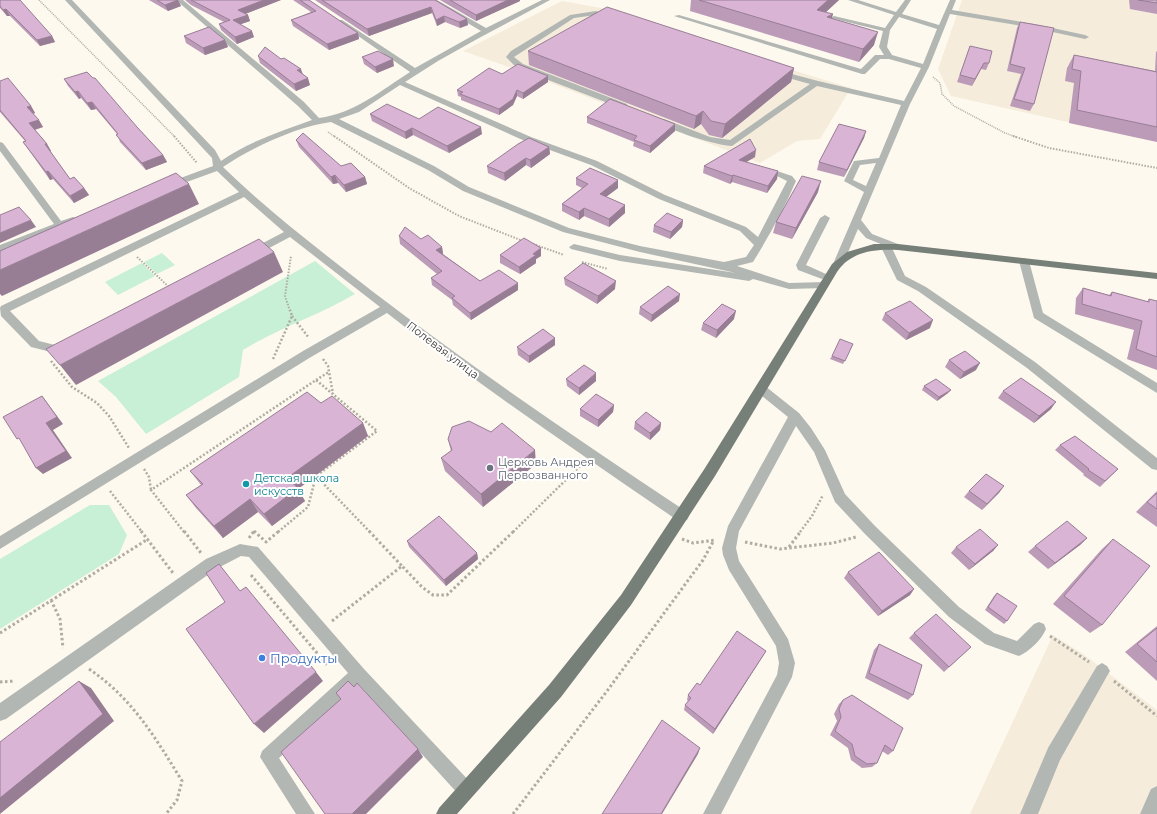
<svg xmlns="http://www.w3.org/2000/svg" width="1157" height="814" viewBox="0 0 1157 814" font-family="Montserrat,sans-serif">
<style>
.built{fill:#f5ecdb}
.green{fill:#c7f0d6}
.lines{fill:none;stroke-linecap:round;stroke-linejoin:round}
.path-far3{stroke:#afaca3;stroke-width:1.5;stroke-dasharray:1 1;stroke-linecap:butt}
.path-far2{stroke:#afaca3;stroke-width:2;stroke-dasharray:1.5 1.5;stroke-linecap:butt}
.path-far1{stroke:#afaca3;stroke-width:2.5;stroke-dasharray:2 2;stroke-linecap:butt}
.path{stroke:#afaca3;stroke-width:3;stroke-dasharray:2.5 2.5;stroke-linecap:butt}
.minor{fill:#b2b7b3;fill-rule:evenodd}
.major{fill:#777f79;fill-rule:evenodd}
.wall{fill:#bb9bb7}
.shaded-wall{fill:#987e95}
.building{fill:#d9b4d5;stroke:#987e95}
.worship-dot{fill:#6b7280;stroke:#fff;stroke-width:1.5}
.culture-dot{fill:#0f9aa8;stroke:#fff;stroke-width:1.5}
.shop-dot{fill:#3f7fe0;stroke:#fff;stroke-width:1.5}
.labels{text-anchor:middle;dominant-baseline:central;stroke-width:4;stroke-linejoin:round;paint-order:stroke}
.street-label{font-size:11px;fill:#3a3834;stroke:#fff}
.worship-label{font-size:11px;fill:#5b616d;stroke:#fff;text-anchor:start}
.culture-label{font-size:11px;fill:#0d838f;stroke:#fff;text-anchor:start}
.near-shop-label{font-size:13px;fill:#366cbe;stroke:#fff;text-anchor:start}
</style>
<rect width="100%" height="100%" fill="#fef9ee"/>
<path class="built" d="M962 0H1157V142L951 96 938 69Z
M562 1 612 10 753 58 851 88 820 139 797 141 760 163 517 70 463 51Z
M1053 635 1083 654 1157 710V814H970Z"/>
<path class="green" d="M162 253 175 265 157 274 144 262Z
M315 261 355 294C319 315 279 328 243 350L239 377 146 434 116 397 98 381Z
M142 263 155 276 118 295 105 282Z
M90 505H109L127 535 119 554 0 629V559Z"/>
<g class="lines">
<path class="path-far3" d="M39 0 175 137
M933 77 940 83 942 94 954 106 1005 133 1016 137
M328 132 335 137"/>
<path class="path-far2" d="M174 136 197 163
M334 136 409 188 459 216 523 241
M1013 136 1049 148 1157 168
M533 244 564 255
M137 257 170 288
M582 262 608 269
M290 311 285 296 291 256"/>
<path class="path-far1" d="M292 316 309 338
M273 359 292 316 290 310
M323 359 328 366 333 394
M51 361 72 387 97 403 109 416 129 448
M316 380 329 372
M144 469 149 477 151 490
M316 476 370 532
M110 491 142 532
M184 532 151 490 316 380 377 431 316 476 308 507 278 532
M253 532H255
M513 532 581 465
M800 532 812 516 823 495"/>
<path class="path" d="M141 531 173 573
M184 531 201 553
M254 531 266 542 279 531
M369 531 402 566
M249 538 254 531
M682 539 693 543 716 540
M745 542 780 549 833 543 856 537
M789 547 801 531
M251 575 328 666
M51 600 60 619 63 648
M332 621 402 566 422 587 433 595H447L514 531
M0 633 148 539
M1050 636 1089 662
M89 669C132 698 155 737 182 781L177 800 166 814
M1114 681 1157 716
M0 682 15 681
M513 814 607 691 703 560 714 540"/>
<path class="minor" d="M65 0H72L215 150 221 161C248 142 281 131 312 120L298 106 176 0H183L304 102 319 118C353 114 382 90 410 72L338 22V20H342L415 68 481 31 429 0H437L486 28 542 0H550L479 38 438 61 405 82 531 137 597 161 665 195 746 227 758 237 787 181 773 174 777 171 792 176 796 181C784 209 769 236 753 262L737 266 789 283 824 282 829 285 824 288 789 289 753 279 749 281 620 261 571 249 569 247 574 244 620 255 736 273 640 252 563 232 463 191 428 170 331 122C298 126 251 148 223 167 270 213 321 251 372 291 474 369 580 441 687 512L689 516 687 520 682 522 677 520C579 453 480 386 387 313L311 357 0 549V536L303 351 380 307 290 237 256 255H248L247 253 248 251 284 232 244 197 10 311 39 341 67 348 69 351 67 354 63 355 31 347 1 316 0 308 1 306 239 192 217 171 173 187H167L165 185 167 183 213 166 212 158ZM400 85 525 141 591 165 659 199 740 231 754 245 746 257 724 262 640 246 569 228 469 187 434 166 339 119 359 112Z
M848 0H858L896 12 905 0H911L902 14 939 25 950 0H956L952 10 1034 24 1085 35 1089 37 1085 39 1034 28 950 14 929 67 910 104 861 220 872 234 898 244 900 246 898 248H892L905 276 926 287 1035 362 1157 458V470L1152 469 1027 368 918 291 897 280 881 247 883 245 866 238 858 229 843 264 842 266H834L833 264 864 192 844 181 854 161 879 158 901 105 817 86 732 146C718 146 667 130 657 121L658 119H664L710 137 730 140 810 84 774 74 773 72 777 70 818 81 904 101 921 68 889 59H880L865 74H862L674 16 679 15 861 69 875 55H884L879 47 883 31 831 18 834 16 885 28 894 15ZM899 17 937 29 923 64 892 55 887 47 890 30ZM876 163 866 186 853 180 860 165Z
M596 11 615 18 612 20 596 15 574 18 514 57 523 64 627 104V108H621L517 68 506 57 511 51 570 15Z
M0 142 3 143 61 221 73 217 76 218 78 220 76 222 0 252V245L54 224 0 151Z
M825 215 830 218 806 265 826 274 827 276 822 279 798 270 796 265 820 218Z
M1024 258 1029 261 1043 313 1157 383V393L1034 318 1019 261Z
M761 385 765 386 799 413 811 428 825 450 845 494 875 526 959 607 994 633 1017 641 1034 624 1039 622 1044 624 1046 629C1042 639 1029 652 1019 656L985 644 949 617 865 534 835 502 814 452 796 426 739 531 736 548 739 561 788 639 795 663 792 677 721 814H703L777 675 779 663 776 646 729 570 723 555 722 548 728 526 788 417 757 392 755 389 757 386Z
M240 544 258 547 364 669 472 784 475 790 472 796 466 799 460 796 359 685 279 758 315 814H296L260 757 262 751 348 673 249 557 241 556 216 569 6 719 0 721V703L206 559Z
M1102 663 1107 666 1110 671 1107 676 1060 760 1038 814H1020L1048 748 1097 666Z
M1157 786V814H1140L1151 789Z"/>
<path class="major" d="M874 244H898L1157 273V279L898 250C875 249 851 251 837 272L715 476 631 605 561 697 457 814H436L439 808 549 685 621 595 705 468 832 264 847 252Z"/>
</g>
<path class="wall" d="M0 0 52 36 55 42 40 46 10 16H7L0 8Z
M149 0H178L181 6 168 11Z
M185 0H281L245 14 248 15 250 21 240 24 254 37 237 44 221 30 219 24 224 22 191 5Z
M293 0H309L358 33 359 39 329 50 293 26 291 20 311 12Z
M315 0H435L467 19 468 25 460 28 445 22 437 26 432 13 369 36Z
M440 0H520V1L476 21Z
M691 0H839L826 12 832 18 874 45 859 62 690 11Z
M1129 0H1157V14L1130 9Z
M1020 22 1034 104 1030 111 1010 106 1021 74 1007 71 1017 28Z
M184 36 225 40 228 47 205 55 186 43Z
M970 46 989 63 986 70 981 69 972 86 957 82Z
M528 51 794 68 791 82 722 138 709 135 701 124 694 129 529 65Z
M1157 51V142L1069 123 1074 83 1065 81 1067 68 1074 55 1155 71 1156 52Z
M258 56 310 85 296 91 260 63Z
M362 57 394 66 377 73 364 64Z
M502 74 548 82 523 99 517 96 513 105 499 115 461 100V97L458 96 457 90Z
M64 79 137 127 163 155 167 162 146 170 120 142 117 134 96 109 91 110 81 98 79 99 68 86Z
M0 81 31 106 35 113 33 114 43 127 35 130 47 144 51 151H50L70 179 84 188 89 195 74 203 53 179 50 180 28 149 23 142 25 141 0 112Z
M370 114 419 119 482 134 449 153 413 135 406 139 372 121Z
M587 117 675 131 650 153 633 146 634 142 587 123Z
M866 131 864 138 844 177 817 170 819 162Z
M296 140 341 166 365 177 367 184 346 192 338 183 333 184 299 147Z
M549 147 550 154 531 168 526 165 505 181 488 173 487 166Z
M755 157 746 162 778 171 777 179 767 193 732 182 730 184 703 173 704 166Z
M576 178 618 188 606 197 625 205V213L609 227 584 216 579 220 562 211V204L582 188 576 185Z
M818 192 792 239 773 233 776 222Z
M683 220 682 227 670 239 653 232 654 225Z
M399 236 421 239 442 247 443 254 480 281 518 290 471 320 453 305 452 300 432 285 431 278 437 274 400 244Z
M541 248V256L536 259V263L520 274 500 263V255Z
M564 278 615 289 597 304 565 285Z
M1083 288 1109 295 1112 292 1147 302 1149 299 1157 301V370L1127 359 1134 330 1075 314 1076 298Z
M679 301 651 322 639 314 640 307Z
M885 313 930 328 906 340 882 320Z
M734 319 716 338 701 330 703 323Z
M555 338V345L529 363 518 355 517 347Z
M853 344 843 364 830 359 832 356Z
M949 360 976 370 960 379 945 367Z
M596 373V381L579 395 567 386 566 379Z
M924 386 948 393 937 401 922 390Z
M1003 391 1051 409 1034 423 998 398Z
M321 403 363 423 368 436 298 489 305 501 272 526 258 512 223 538 196 508 186 495 201 485 190 471Z
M614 405 613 412 598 427 580 416V409Z
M635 422 661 423 660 430 650 440 634 429Z
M448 439 536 464 483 507 445 471 441 458 451 451Z
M1060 445 1118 469 1100 487 1083 475 1084 474 1055 450Z
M1004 486 982 510 964 497 969 491Z
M1157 491V527L1136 512Z
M1087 538 1080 545 1048 569 1028 552 1035 546Z
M1113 539 1102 625 1090 633 1053 604 1102 549Z
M407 541 477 553 478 559 446 586 409 547Z
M998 545 993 551 969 570 951 553 956 547Z
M848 572 914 589 910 595 878 616 844 578Z
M997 593 1007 621 1004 624 985 610 994 596Z
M1157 626V681L1125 652Z
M914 633 971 647 944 672 909 638Z
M879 644 913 695 908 700 865 678 874 650Z
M766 651 713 734 684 710 685 705 688 701 687 700 688 695 700 685Z
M843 700 893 751 888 755 882 751 877 763 872 767 862 768 851 760 848 748 830 735 837 721 834 714 839 704Z"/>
<path class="shaded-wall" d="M178 0 181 6 168 11 165 5Z
M264 0H281L240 16 238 10Z
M508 0H520V1L476 21V15Z
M828 0H839L814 23 817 10Z
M431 7 432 13 369 36 367 29Z
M6 9 10 16H7L3 10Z
M833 14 830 27 827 17Z
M248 15 250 21 236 26 233 20Z
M444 16 445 22 437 26 436 20Z
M467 19 468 25 460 28 459 22Z
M252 31 254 37 237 44 235 37Z
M878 32 874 45 859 62 863 49Z
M358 33 359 39 329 50 327 44Z
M52 36 55 42 40 46 37 40Z
M225 40 228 47 205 55 203 48Z
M393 59 394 66 377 73 375 67Z
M984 63 981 69 972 86 975 79Z
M794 68 791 82 722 138 725 124Z
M301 69 303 75 297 70Z
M548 76V82L523 99V93Z
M308 78 310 85 296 91 294 84Z
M517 90V96L513 105 499 115V109Z
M78 91 81 98 79 99 75 92Z
M92 102 96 109 91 110 87 103Z
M31 106 35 113 32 114 27 107Z
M703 111 701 124 694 129 696 116Z
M39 120 43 127 33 130 29 123Z
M675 124V131L650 153V146Z
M481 127 482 134 449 153 447 146Z
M412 128 413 135 406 139 405 132Z
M866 131 864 138 844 177 847 170Z
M45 144H47L51 151H49Z
M549 147 550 154 531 168 530 160Z
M756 150 755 157 738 167 739 160Z
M163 155 167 162 146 170 142 163Z
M526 158V165L505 181 504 173Z
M48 171 53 179 50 180 46 172Z
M778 171 777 179 767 193 768 186Z
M335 175 338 183 333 184 331 177Z
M733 175 732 182 730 184 732 176Z
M365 177 367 184 346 192 344 185Z
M618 180V188L599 202 600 194Z
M821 181 818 192 792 239 796 228Z
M189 184 199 204 2 296 0 294V270Z
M84 188 89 195 74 203 70 196Z
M625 205V213L609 227V219Z
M584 208V216L579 220V212Z
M31 220 36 227 0 243V233Z
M683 220 682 227 670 239 671 232Z
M442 247 443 254 438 257 436 250Z
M541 248V256L536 259V263L520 274 519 267 533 254Z
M274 252 283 272 76 385 60 365Z
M616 281 615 289 597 304 598 296Z
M518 283V290L471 320 470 313Z
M680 294 679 301 651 322 652 315Z
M736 311 734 319 716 338 717 330Z
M933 320 930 328 906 340 909 333Z
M555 338V345L529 363V356Z
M980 363 976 370 960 379 964 372Z
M596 373V381L579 395V388Z
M951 390 948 393 937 401 939 397Z
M42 396 63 424 53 430 72 458 43 474 36 468 46 423Z
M1056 402 1051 409 1034 423 1039 416Z
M614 405 613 412 598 427V420Z
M363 423 368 436 298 489 305 501 272 526 264 514 287 478Z
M661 423 660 430 650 440V433Z
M535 450 536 464 483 507 481 494Z
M1004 486 999 493 982 510 987 504Z
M250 499 258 512 223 538 214 526Z
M1087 538 1080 545 1048 569 1055 563Z
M998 545 993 551 969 570 975 564Z
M477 553 478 559 446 586 444 580Z
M914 589 910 595 878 616 882 611Z
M766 651 763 656 713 734 715 729Z
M316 672 323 681 264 733 254 724Z
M79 681 91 688 114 721 0 814V798Z
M700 748 698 754 662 814H661Z
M418 749 423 757 366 814H352Z"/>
<path class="building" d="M0 0H20L52 36 37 40 6 9 3 10 0 6Z
M157 0H178L165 5Z
M191 0H264L238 10 248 15 233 20 252 31 235 37 219 24 230 20Z
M300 0H309L358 33 327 44 291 20 316 11Z
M322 0H435L467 19 459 22 444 16 436 20 431 7 367 29Z
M450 0H508L476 15Z
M699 0H828L817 10 833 14 827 17 878 32 863 49Z
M1138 0H1157V3Z
M607 7 794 68 725 124 711 121 703 111 696 116 528 51Z
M1020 22 1054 28 1034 104 1014 99 1025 68 1010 64Z
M209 27 225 40 203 48 184 36Z
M970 46 992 51 989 63H984L975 79 960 75Z
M265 47 281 59 284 58 301 69 297 70 308 78 294 84 258 56Z
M378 51 393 59 375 67 362 57Z
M1074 55 1157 72V127L1077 110 1081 71 1072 69Z
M518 64 548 76 523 93 517 90 513 99 499 109 460 94 463 92 457 90 489 68 502 74Z
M87 72 93 78H95L137 127 163 155 142 163 116 135 118 134 92 102 87 103 78 91 75 92 64 79Z
M8 78 31 106 27 107 39 120 29 123 47 144H45L70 179 74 177 84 188 70 196 48 171 46 172 23 142 26 141 0 110V81Z
M610 99 675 124 650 146 634 140 637 136 587 117Z
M387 104 419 119 438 107 481 127 447 146 412 128 405 132 370 114Z
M839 124 866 131 847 170 819 162Z
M303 133 341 166 351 163 365 177 344 185 335 175 331 177 296 140Z
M529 138 549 147 530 160 526 158 504 173 487 166 518 144Z
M750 139 756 150 739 160 778 171 768 186 733 175 732 176 704 166Z
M590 168 618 180 600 194 625 205 609 219 584 208 579 212 562 204 588 184 576 178Z
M176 173 189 184 0 270V251Z
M802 176 821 181 796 228 776 222Z
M19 207 31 220 0 233V215Z
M667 213 683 220 671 232 654 225Z
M405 227 421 239 428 235 442 247 436 250 480 281 499 270 518 283 470 313 452 298 455 296 431 278 442 271 399 236Z
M524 238 541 248 533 254 536 255 519 267 500 255Z
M259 239 274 252 60 365 46 349Z
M583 263 616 281 598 296 564 278Z
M668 286 680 294 652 315 640 307Z
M1083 288 1111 296 1112 292 1149 302V299L1157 301V357L1136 349 1142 321 1082 304Z
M910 301 933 320 909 333 885 313Z
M722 304 736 311 717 330 703 323Z
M543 329 555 338 529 356 517 347Z
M840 339 853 344 845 361 832 356Z
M965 351 980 363 964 372 949 360Z
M584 365 596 373 579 388 566 379Z
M1021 378 1056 402 1039 416 1003 391Z
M936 379 951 390 939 397 924 386Z
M307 392 321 403 332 396 363 423 287 478 298 488 264 514 250 499 214 526 186 495 203 484 190 471Z
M596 394 614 405 598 420 580 409Z
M42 396 57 417 46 423 66 451 36 468 19 438 17 439 3 417Z
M646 412 661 423 650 433 635 422Z
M469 421 491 432 502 423 535 450 481 494 441 458 452 450 448 439 452 427Z
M1075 436 1118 469 1105 481 1088 470 1089 469 1060 445Z
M986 474 1004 486 987 504 969 491Z
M1157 493V509L1147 502Z
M439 516 477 553 444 580 407 541Z
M1067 521 1087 538 1055 563 1035 546Z
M980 529 998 545 975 564 956 547Z
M1113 539 1150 566 1102 625 1064 596Z
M879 552 914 589 882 611 848 572Z
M219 564 240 591 246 587 316 672 254 724 186 629 225 602 206 573Z
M997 593 1017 606 1007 621 988 607Z
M936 614 971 647 949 667 914 633Z
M1157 628V662L1137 644Z
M737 631 766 651 715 729 685 705 691 698 688 695 697 683 700 685Z
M879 644 922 665 913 695 869 673Z
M79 681 103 714 0 798V742Z
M348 681 354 687 357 683 418 749 352 814H325L281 752 341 699 336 693Z
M852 695 903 728 893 751 885 745 877 763 867 764 855 756 852 744 835 731 841 717 839 709 843 700Z
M662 720 700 748 661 814H602Z"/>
<circle class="worship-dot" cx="490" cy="468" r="4"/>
<circle class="culture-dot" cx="246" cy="484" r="4"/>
<circle class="shop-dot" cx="262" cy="658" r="4"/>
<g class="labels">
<g class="street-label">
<text transform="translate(443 350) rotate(37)">Полевая улица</text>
</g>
<g class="worship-label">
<text x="498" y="462">Церковь Андрея<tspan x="498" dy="13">Первозванного</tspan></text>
</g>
<g class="culture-label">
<text x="254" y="478">Детская школа<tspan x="254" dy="13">искусств</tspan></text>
</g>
<g class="near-shop-label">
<text x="270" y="658">Продукты</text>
</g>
</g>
</svg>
